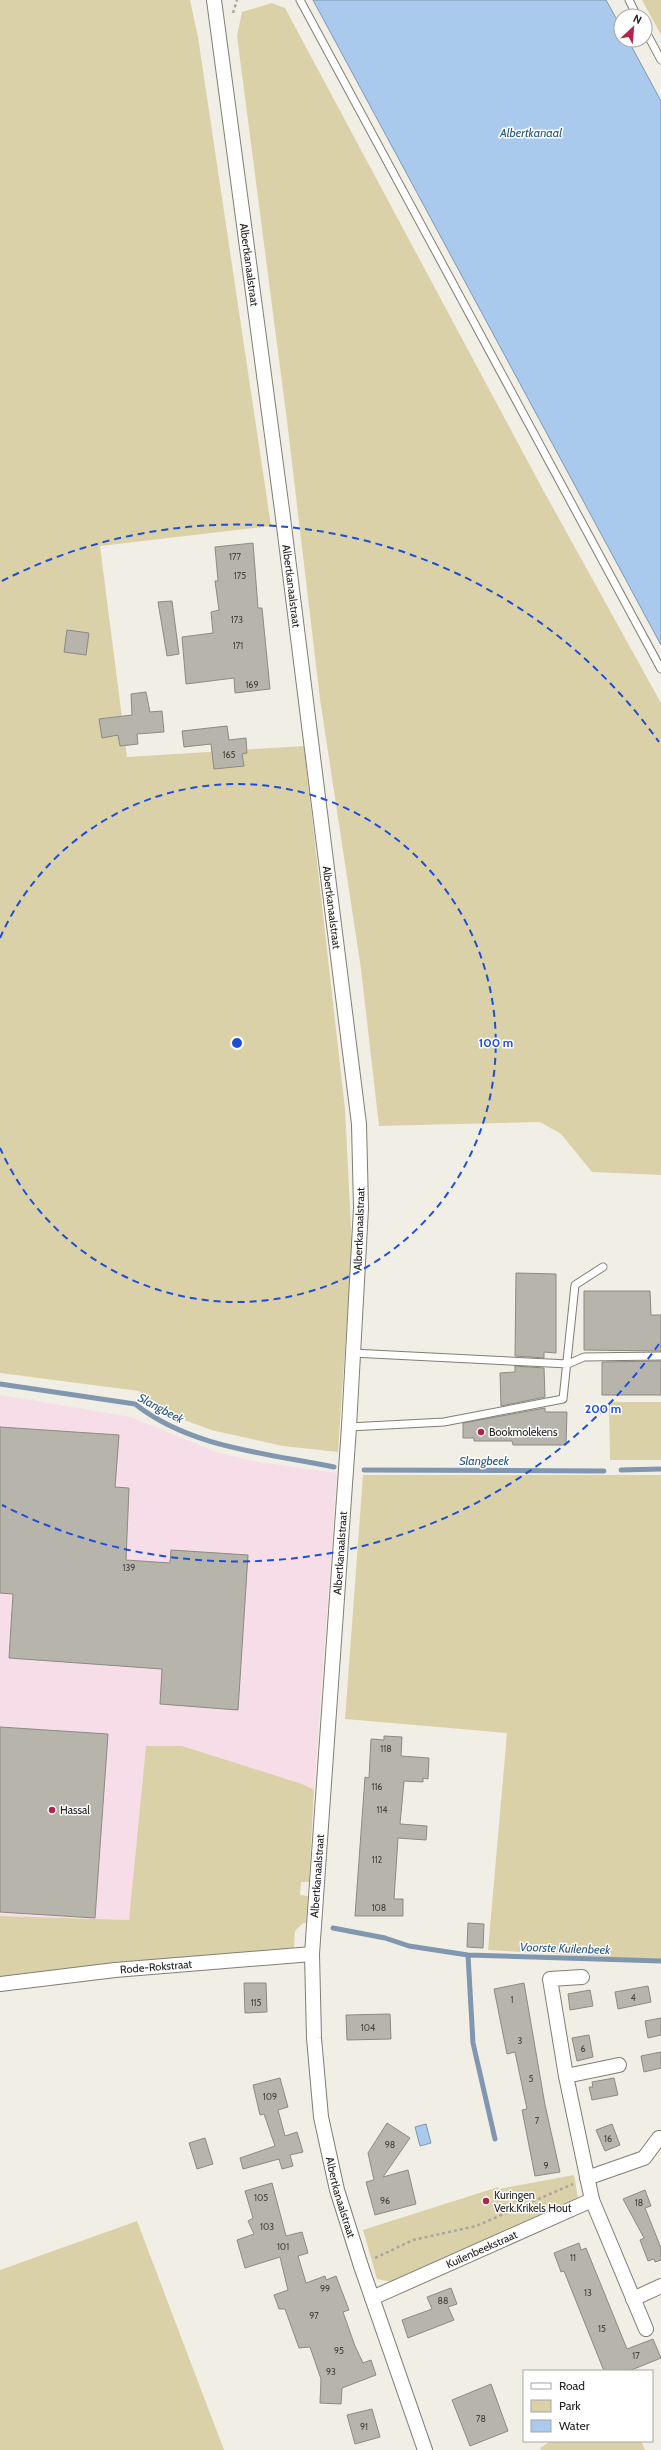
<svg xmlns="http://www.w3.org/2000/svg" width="661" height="2450" viewBox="0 0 661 2450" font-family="Cabin,sans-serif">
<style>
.industrial{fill:#f6dde7}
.green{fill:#dbd1a8}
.water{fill:#a9caed;stroke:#8097af}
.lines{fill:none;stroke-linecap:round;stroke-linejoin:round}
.stream{stroke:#8097af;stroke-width:5}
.building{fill:#b7b4ab;stroke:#8c8a81}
.lane-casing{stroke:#807e74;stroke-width:9}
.street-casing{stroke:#807e74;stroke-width:16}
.path{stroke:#a8a79f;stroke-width:2.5;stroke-dasharray:3 3;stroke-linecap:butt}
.lane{stroke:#fff;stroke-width:7}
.street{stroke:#fff;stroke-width:14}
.ring{fill:none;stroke:#1d4ed8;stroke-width:2;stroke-dasharray:7 5}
.poi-dot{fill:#b4234a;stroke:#fff;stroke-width:1.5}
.labels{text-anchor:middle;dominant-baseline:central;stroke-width:3;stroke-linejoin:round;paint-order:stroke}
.number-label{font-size:9px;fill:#474641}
.street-label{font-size:11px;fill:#22211e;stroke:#fff}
.poi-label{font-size:11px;fill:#22211e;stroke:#fff;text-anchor:start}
.water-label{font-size:12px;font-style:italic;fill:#285784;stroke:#fff}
.centre{fill:#1d4ed8;stroke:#fff;stroke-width:2}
.ring-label{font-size:12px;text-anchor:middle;font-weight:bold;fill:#1d4ed8;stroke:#fff;stroke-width:3;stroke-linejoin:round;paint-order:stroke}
</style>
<rect width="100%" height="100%" fill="#f1efe5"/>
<path class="industrial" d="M0 1395 131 1417 216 1452 252 1461 337 1473 314 1790 302 1784 146 1747 129 1920 0 1916Z"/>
<path class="green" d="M0 0H190L198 37 271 526 100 546 127 757 304 746 345 1109 352 1247 338 1452 283 1446 211 1430 166 1413 139 1391 0 1373Z
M642 0H661V35Z
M272 3 285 8 542 488 661 703V1175L592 1172 561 1134 540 1122 379 1126 361 969 320 699 287 421 237 36 242 12Z
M609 1402H661V1460H610Z
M363 1475H661V1960L488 1950 507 1733 345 1719Z
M146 1746H182L302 1784 314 1790 309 1882H301L300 1895 308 1896 306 1923H303L295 1931 294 1948 0 1978V1916L129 1920Z
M574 2175 578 2198 392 2282 377 2279 363 2230 498 2187 499 2189Z
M137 2221 224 2450H0V2270Z
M551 2441H641L645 2450H541L540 2448Z"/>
<path class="water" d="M313 0H606L621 27V40H628L661 101V645Z
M426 2124 431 2143 420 2146 415 2127Z"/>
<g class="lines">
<path class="stream" d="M0 1384 135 1404C191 1448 266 1453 334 1467
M364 1470 604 1471
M621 1470 661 1469
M333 1928 385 1938 409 1946 468 1955 661 1961
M468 1955 473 2043 495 2139"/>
</g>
<path class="building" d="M253 543 258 608H262L270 689 235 693 234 678 186 684 182 637 213 633 211 612 219 610 215 581H218L215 547Z
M172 601 179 654 167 656 158 602Z
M67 630 89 633 86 655 64 652Z
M146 692 150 712 162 711 164 732 137 734 138 744 120 746 118 735 102 738 99 719 132 715 131 694Z
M227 726 229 740 246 738 247 753 242 754 244 766 214 769 211 744 184 747 182 731Z
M516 1273 556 1274V1353L544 1352V1358L515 1356Z
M584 1291H650L651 1315H661V1351L584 1350Z
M661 1361V1395H602V1362Z
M515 1366 544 1368 545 1397 501 1406 500 1373 515 1372Z
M545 1408V1412H567L566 1445H513L512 1441H474V1438H463V1423Z
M0 1427 119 1435 115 1487 129 1488 126 1560 170 1563 171 1550 248 1555 238 1710 160 1704 162 1669 9 1658 13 1594 0 1593Z
M0 1727 108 1734 95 1918 0 1912Z
M384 1736 402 1737 401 1756 429 1758 428 1779 423 1778V1782L404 1781 400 1824 427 1826 426 1840 398 1838 394 1899H403V1916H355L365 1777 369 1778 371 1739 384 1740Z
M468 1923 484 1924 483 1948 467 1947Z
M244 1983H266L267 2012 245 2013Z
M524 1983 545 2105 560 2172 535 2176 522 2110 527 2109 515 2052 507 2054 494 1989Z
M648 1986 651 2002 618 2009 615 1992Z
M590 1990 593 2006 570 2010 568 1994Z
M390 2014 391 2039 347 2040 346 2015Z
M661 2018V2035L648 2038 645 2021Z
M589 2035 593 2057 577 2061 572 2038Z
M661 2052V2068L644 2072 641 2056Z
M280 2078 288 2107 278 2110 285 2136 297 2132 303 2152 290 2155 293 2166 282 2169 279 2159 243 2169 240 2158 275 2146 264 2114 260 2115 253 2085Z
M614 2078 618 2095 592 2100 589 2087H593L592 2082Z
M387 2123 410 2138 383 2177 408 2170 416 2204 375 2215 366 2182 374 2180 368 2153Z
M612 2124 620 2145 605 2151 596 2130Z
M205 2138 213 2164 197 2169 189 2143Z
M272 2183 286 2236 302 2232 308 2253 298 2256 306 2283 325 2276 326 2280 336 2276 349 2310 343 2312 355 2346 363 2363 371 2360 376 2375 342 2388 341 2404 320 2403 321 2379 310 2347 299 2348 285 2309H279L274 2295 288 2290 280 2257 245 2268 237 2240 254 2234 248 2221 253 2218 245 2191Z
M645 2190 651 2206 645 2208 661 2248V2260L655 2262 654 2259 648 2261 640 2240 644 2238 623 2199Z
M579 2243 581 2250 586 2248 627 2349 653 2339 661 2358 629 2371H604L564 2271 561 2272 554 2253Z
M451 2288 457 2304 448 2307 454 2320 408 2338 402 2320 432 2309 427 2297Z
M491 2384 508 2431 470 2446 452 2400Z
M372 2409 380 2437 355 2444 347 2415Z"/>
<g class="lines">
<defs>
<path id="lane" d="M300 0 661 669
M629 0 637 16
M645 30 661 60
M352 1353 568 1364 584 1357 661 1356
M349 1427 444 1422 563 1399 575 1285 603 1267"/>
<g id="street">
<path id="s1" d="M214 0 282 510 359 1124 361 1208 349 1427 312 1954 314 2038 321 2117 337 2190 361 2266 425 2450"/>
<path d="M582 1977 550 1979 566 2076 592 2200 646 2329"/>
<path id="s2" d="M0 1984 115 1970 312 1954"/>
<path d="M566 2076 619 2065"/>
<path d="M587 2178 644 2158 659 2138"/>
<path id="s3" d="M372 2298 592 2200"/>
<path d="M633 2299 661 2286"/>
</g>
</defs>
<use href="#lane" class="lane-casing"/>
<use href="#street" class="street-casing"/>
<path class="path" d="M233 13 237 0
M375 2258 413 2240 476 2226 573 2184"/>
<use href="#lane" class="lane"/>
<use href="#street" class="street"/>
</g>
<g class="ring">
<path d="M0 938A259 259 0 1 1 0 1148"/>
<path d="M659 1344A518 518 0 0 1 2 1505M2 581A518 518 0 0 1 659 742"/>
</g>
<g class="poi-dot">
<circle cx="481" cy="1432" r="4"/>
<circle cx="52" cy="1810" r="4"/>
<circle cx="486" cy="2201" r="4"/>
</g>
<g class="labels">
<g class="number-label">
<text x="235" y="556">177</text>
<text x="240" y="575">175</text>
<text x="237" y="619">173</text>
<text x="238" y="645">171</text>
<text x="252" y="684">169</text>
<text x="229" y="754">165</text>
<text x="129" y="1567">139</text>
<text x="386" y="1748">118</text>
<text x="377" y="1786">116</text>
<text x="382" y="1809">114</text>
<text x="377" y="1859">112</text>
<text x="379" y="1907">108</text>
<text x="633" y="1997">4</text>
<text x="512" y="1999">1</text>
<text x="256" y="2002">115</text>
<text x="368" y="2027">104</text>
<text x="520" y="2040">3</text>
<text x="583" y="2048">6</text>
<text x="531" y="2078">5</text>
<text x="270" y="2096">109</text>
<text x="537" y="2120">7</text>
<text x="608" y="2138">16</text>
<text x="390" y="2144">98</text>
<text x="546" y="2165">9</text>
<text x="261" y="2197">105</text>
<text x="385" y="2200">96</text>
<text x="639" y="2202">18</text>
<text x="267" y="2226">103</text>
<text x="283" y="2246">101</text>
<text x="573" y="2257">11</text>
<text x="325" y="2288">99</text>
<text x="588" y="2292">13</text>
<text x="443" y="2300">88</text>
<text x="314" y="2315">97</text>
<text x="602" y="2328">15</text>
<text x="339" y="2350">95</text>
<text x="636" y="2355">17</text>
<text x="331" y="2371">93</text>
<text x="481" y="2418">78</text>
<text x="364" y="2426">91</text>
</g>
<g class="street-label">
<text stroke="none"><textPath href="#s1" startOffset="267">Albertkanaalstraat</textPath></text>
<text stroke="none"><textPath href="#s1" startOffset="591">Albertkanaalstraat</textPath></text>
<text stroke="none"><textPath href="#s1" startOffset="915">Albertkanaalstraat</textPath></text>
<text transform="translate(359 1229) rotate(-88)">Albertkanaalstraat</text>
<text transform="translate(340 1553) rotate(-86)">Albertkanaalstraat</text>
<text transform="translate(317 1876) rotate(-86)">Albertkanaalstraat</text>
<text stroke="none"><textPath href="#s2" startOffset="157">Rode-Rokstraat</textPath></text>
<text stroke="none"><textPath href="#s1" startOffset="2211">Albertkanaalstraat</textPath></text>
<text stroke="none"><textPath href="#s3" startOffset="120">Kuilenbeekstraat</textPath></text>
</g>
<g class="poi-label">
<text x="489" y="1432">Bookmolekens</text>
<text x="60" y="1810">Hassal</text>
<text x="494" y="2195">Kuringen<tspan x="494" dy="13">Verk.Krikels Hout</tspan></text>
</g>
<g class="water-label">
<text x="531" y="132">Albertkanaal</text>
<text transform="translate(161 1408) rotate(28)">Slangbeek</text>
<text x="484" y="1460">Slangbeek</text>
<text transform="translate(565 1948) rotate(2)">Voorste Kuilenbeek</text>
</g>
</g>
<circle cx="237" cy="1043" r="6" class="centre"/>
<g class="ring-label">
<text x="496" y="1047">100 m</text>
<text x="603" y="1413">200 m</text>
</g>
<rect x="523" y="2370" width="130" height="72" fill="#ffffff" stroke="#a7a6a5"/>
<rect x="531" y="2383" width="20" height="6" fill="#ffffff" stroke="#a7a6a5"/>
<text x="559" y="2390" font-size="12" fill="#22211e">Road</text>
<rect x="531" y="2400" width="20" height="12" fill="#dbd1a8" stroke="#a7a6a5"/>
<text x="559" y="2410" font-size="12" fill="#22211e">Park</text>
<rect x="531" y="2420" width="20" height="12" fill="#a9caed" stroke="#a7a6a5"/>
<text x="559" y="2430" font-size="12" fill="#22211e">Water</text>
<g transform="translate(633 28) rotate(26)"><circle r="19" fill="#ffffff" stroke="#a7a6a5"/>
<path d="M0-3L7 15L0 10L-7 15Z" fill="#b4234a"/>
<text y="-6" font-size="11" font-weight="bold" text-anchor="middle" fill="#22211e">N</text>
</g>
</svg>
